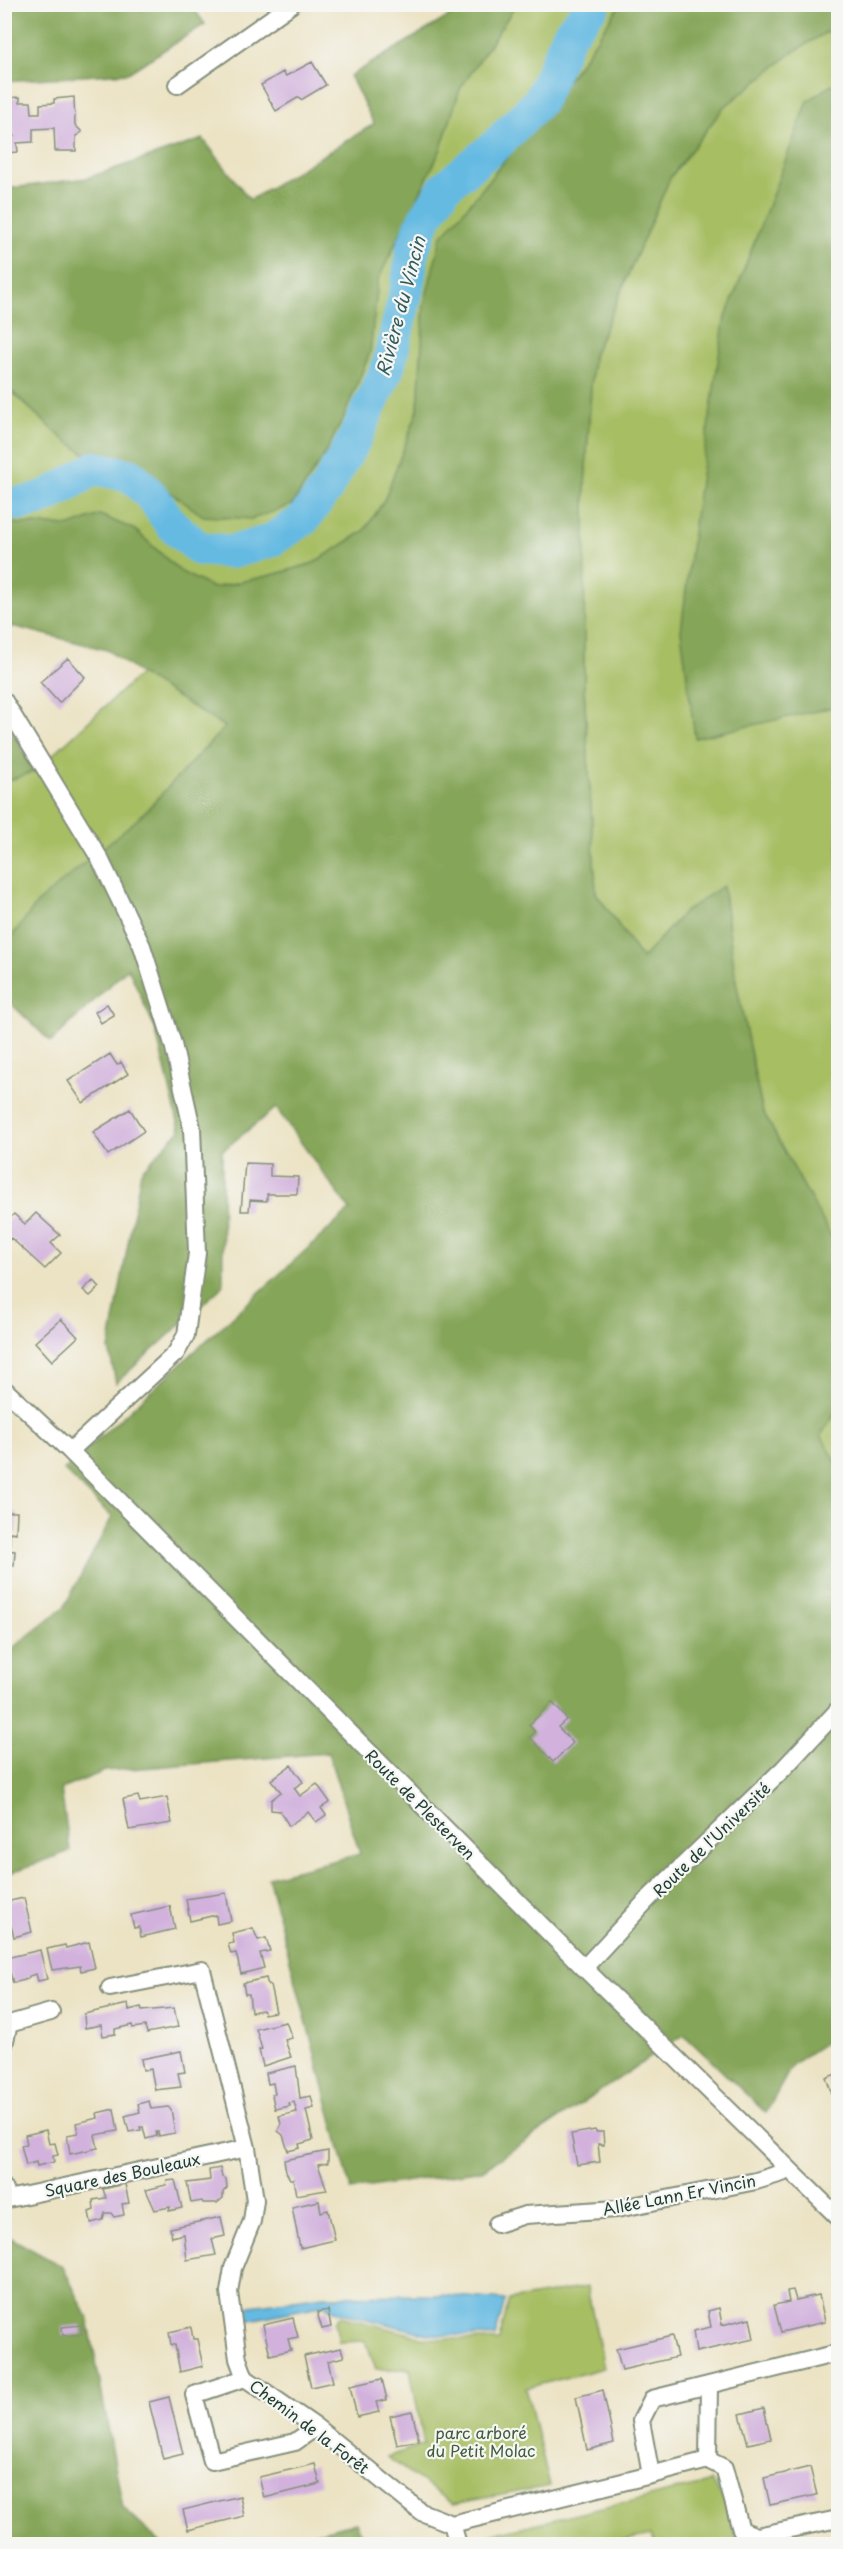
<svg xmlns="http://www.w3.org/2000/svg" width="843" height="2549" viewBox="0 0 843 2549" font-family="'Playpen Sans',sans-serif">
<style>
.green{fill:#a7be63;stroke:#637e4c;stroke-width:1.5}
.forest{fill:#85a559;stroke:#527146;stroke-width:1.5}
.water{fill:#65bae2;stroke:#427c8b;stroke-width:1.5}
.lines{fill:none;stroke-linecap:round;stroke-linejoin:round}
.river{stroke:#65bae2;stroke-width:34}
.building{fill:#d2b2dd}
.minor-casing{stroke:#86907c;stroke-width:20}
.minor{stroke:#fff;stroke-width:16}
.labels{text-anchor:middle;dominant-baseline:central;stroke-width:4.5;stroke-linejoin:round;paint-order:stroke}
.street-label{font-size:16px;fill:#1f3d34;stroke:#f6f6f2}
.park-label{font-size:16px;fill:#415d40;stroke:#f6f6f2}
.water-label{font-size:18px;font-style:italic;fill:#305c60;stroke:#f6f6f2}
</style>
<rect width="100%" height="100%" fill="#f6f6f2"/>
<filter id="ink" filterUnits="userSpaceOnUse"><feTurbulence type="fractalNoise" baseFrequency=".0167" numOctaves="2"/><feDisplacementMap in="SourceGraphic" scale="12" xChannelSelector="R" yChannelSelector="G"/><feConvolveMatrix kernelMatrix="1 2 1 2 8 2 1 2 1" color-interpolation-filters="sRGB"/></filter>
<filter id="wash" filterUnits="userSpaceOnUse"><feTurbulence type="fractalNoise" baseFrequency=".008" numOctaves="4" result="noise"/><feDisplacementMap in="SourceGraphic" scale="24" xChannelSelector="R" yChannelSelector="G"/><feGaussianBlur stdDeviation="1.35" result="paint"/><feColorMatrix in="noise" values="0 0 0 0 0 0 0 0 0 0 0 0 0 0 0 0 0 1.4 0 .05"/><feComposite in="paint" operator="in"/></filter>
<g filter="url(#wash)">
<rect width="100%" height="100%" fill="#ece3c4"/>
<path class="green" d="M516 5H620L582 61 484 187 442 237 424 305 418 410 384 501 364 531 314 563 276 574 213 588 181 572 135 530 100 515 70 526 5 523 4 385 61 437 93 459 133 465 170 493 292 505 323 457 343 419 370 352 378 280 440 151 460 89Z
M838 25V81L808 101 695 737 838 706V1249L762 1110 736 982 723 886 683 913 642 959 596 893 584 688 585 485 593 356 670 178 723 108 793 52Z
M140 674 225 727 140 817 5 945V782L35 771Z
M838 1408V1465L821 1435Z
M587 2287 604 2368 526 2388 550 2486 453 2504 387 2457 424 2444 410 2369H376L366 2341 339 2342 335 2323 340 2316 426 2338 499 2341 509 2300Z
M712 2482 727 2504 737 2544H654L651 2535 604 2544H481L479 2537Z"/>
<path class="forest" d="M5 4 191 5 205 24 128 73 5 81Z
M469 4 516 5 460 89 440 151 378 280 370 352 343 419 323 457 292 505 252 519 203 516 133 465 93 459 61 437 5 385V189L87 178 203 139 250 200 374 124 350 76Z
M620 5H838V25L793 52 723 108 670 178 593 356 585 485 584 688 596 893 642 959 683 913 723 886 736 982 762 1110 838 1249V1408L821 1435 838 1465V2034L793 2064 766 2113 684 2035 482 2170 351 2190 268 1877 360 1854 328 1753 105 1771 61 1789 70 1851 5 1875V1654L64 1607 112 1517 64 1470 350 1210 276 1108 222 1151 223 1286 116 1383 109 1349 141 1171 180 1130 155 1028 128 968 51 1042 5 998V945L39 901 140 817 225 727 140 674 107 650 12 626 5 634V523L70 526 100 515 135 530 181 572 213 588 276 574 314 563 364 531 384 501 418 410 424 305 441 237 484 187 582 61Z
M838 81V706L695 738 681 631 696 508 724 322 808 101Z
M4 718 35 771 5 782H4Z
M4 2234 63 2267 88 2318 123 2508 162 2544H5Z
M356 2522 365 2544H273Z"/>
<path class="water" d="M441 2295 505 2300 495 2337 428 2334 339 2312 324 2305 240 2322 237 2308 323 2296Z"/>
<g class="lines">
<path class="river" d="M4 503C38 508 67 484 95 468L132 476 155 500 171 524 200 549 232 552 270 541 303 520 326 489 354 440 388 367 407 288 413 248 424 220 445 187 496 145 540 100 569 34 594 4"/>
</g>
<g id="blocks">
<path class="building" d="M312 62 326 85 301 100 299 97 276 111 261 85 283 72 286 76Z
M20 97V102H31L32 113H40V104L54 103V99L74 97 75 125 82 132 76 136V151H55L54 128 33 129V142L17 143 18 152 4 153V137L14 136 13 128H6L4 105H7V98Z
M68 658 85 677 59 703 40 682Z
M107 1004 114 1015 101 1023 95 1012Z
M110 1054 117 1065 121 1062 128 1074 83 1103 68 1081Z
M130 1109 144 1131 108 1155 93 1132Z
M245 1163 270 1164V1176L298 1177 297 1194H267V1201L250 1200 249 1211H241Z
M36 1213 60 1235 51 1243 61 1253 45 1269 11 1238 6 1244 5 1243V1223L14 1214 25 1224Z
M93 1280 100 1287 90 1296 83 1290Z
M61 1319 78 1337 52 1361 35 1342Z
M4 1512H17L16 1533 10 1532V1545L4 1544Z
M4 1550 15 1551 14 1566 4 1565Z
M552 1702 567 1719 558 1727 573 1743 553 1762 530 1737 535 1732 529 1725Z
M291 1765 303 1782 294 1788 300 1796 317 1784 330 1802 321 1808 326 1815 316 1822 308 1812 289 1826 280 1811 271 1810V1800L281 1792 271 1780Z
M138 1796 140 1802 167 1797 172 1823 129 1830 123 1799Z
M226 1893 231 1921 217 1924 216 1915 190 1921 186 1899Z
M24 1898 32 1932 14 1937 5 1902Z
M170 1906 175 1929 141 1937 139 1927 134 1928 131 1915Z
M253 1928 258 1940 266 1938 270 1951 260 1953 264 1968 241 1974 236 1953 231 1954 228 1944 234 1943 232 1933Z
M89 1942 95 1968 81 1971 80 1966 52 1970 47 1949 65 1945 66 1948Z
M40 1950 47 1979 38 1981 36 1974 29 1976 28 1979 13 1983 6 1958Z
M266 1978 268 1985H270L276 2012 264 2014 263 2010 251 2012 249 1994H245L243 1983Z
M128 2004 129 2010 141 2007 142 2011 174 2008 178 2027 147 2033 145 2026 133 2028 132 2025 115 2029V2034L103 2036 101 2025 85 2028 84 2014Z
M286 2022 292 2038 285 2040 291 2057 263 2066 259 2050 262 2049 256 2029Z
M181 2051 185 2072 178 2073 181 2087 155 2090 151 2069 143 2070 141 2059Z
M296 2066 300 2098 311 2096 314 2108 306 2110 313 2140 299 2144 300 2148 288 2151 283 2135 278 2131 281 2124 279 2116 297 2112 294 2102 289 2103 290 2106 275 2109 272 2095 275 2094 273 2083 268 2084 266 2073Z
M838 2073V2091L832 2094 826 2078Z
M149 2101 151 2109 168 2107 171 2109 175 2133 159 2136 158 2132H156L157 2136 146 2139 143 2127H140L141 2130 129 2132 125 2116 140 2112 138 2104Z
M114 2109 118 2131 95 2135 98 2148 70 2154 67 2135 78 2133 76 2123 98 2118 97 2113Z
M46 2130 49 2144 55 2143 58 2155 53 2156 54 2162 37 2166 36 2162 26 2165 21 2145 27 2144 25 2135Z
M595 2130 596 2132H603L604 2145 598 2144 600 2162 577 2165 571 2134Z
M328 2151V2163L318 2165 327 2190 296 2195 293 2179H290L286 2172 284 2160Z
M220 2168 222 2177 226 2179 227 2188 223 2192V2198L217 2203H203L202 2201 191 2203 187 2183 210 2180 209 2170Z
M175 2180 182 2208 169 2211 170 2207 155 2210 146 2190 166 2185 167 2181Z
M125 2184 129 2203 122 2204 124 2215 114 2217 111 2213H105L103 2220 91 2223 89 2212 94 2210 93 2200 106 2198 103 2189Z
M319 2201 321 2212 328 2210 335 2240 300 2248 292 2207Z
M221 2217 225 2236 212 2239 216 2255 187 2260 184 2234 172 2237 170 2228Z
M793 2290 796 2300 819 2295 825 2322 781 2332 774 2305 789 2302 787 2291Z
M719 2308 722 2325 750 2318 754 2339 696 2352 693 2331 711 2327 708 2311Z
M328 2310 331 2327 322 2329 317 2312Z
M293 2318 298 2337 288 2339 291 2350 270 2355 263 2325Z
M81 2325 82 2334 63 2336 62 2327Z
M191 2327 193 2339H197L203 2366 180 2372 175 2345H171L169 2332Z
M672 2336 677 2357 622 2370 616 2349Z
M341 2348 344 2357 328 2361 333 2382 311 2387 304 2356Z
M382 2379 387 2400 376 2402 379 2412 357 2417 350 2386Z
M603 2390 614 2443 587 2450 576 2397Z
M169 2397 183 2454 163 2459 149 2402Z
M764 2408 771 2439 748 2444 740 2414Z
M412 2411 419 2441 397 2445 390 2416Z
M315 2464 320 2484 264 2498 259 2477Z
M810 2467 817 2495 770 2505 764 2478Z
M240 2496 244 2516 188 2530 183 2510Z"/>
</g>
</g>
<g filter="url(#ink)">
<use href="#blocks" fill-opacity="0" stroke="#86907c" stroke-width="1.5"/>
<g class="lines">
<defs>
<path id="minor" d="M177 85 292 4
M4 701 100 859 142 946 173 1044 192 1128 197 1253 186 1335 176 1353 70 1451
M4 1389 70 1451 584 1968 838 2217
M584 1968 649 1898 783 1769 838 1710
M110 1988 202 1970 247 2148 255 2200 252 2221 233 2268 229 2292 238 2359 245 2378 316 2427 421 2512 452 2524 651 2475 641 2421 652 2399 838 2353
M4 2045 9 2024 51 2012
M4 2188 8 2199 247 2148
M497 2224 525 2215 617 2209 756 2181 782 2173 788 2168
M245 2378 194 2395 212 2461 295 2442 316 2427
M708 2460 724 2468 741 2530 757 2536 838 2519
M651 2475 708 2460 709 2385
M452 2524 458 2544"/>
</defs>
<use href="#minor" class="minor-casing"/>
<use href="#minor" class="minor"/>
</g>
</g>
<g class="labels">
<g class="street-label">
<text transform="translate(421 1804) rotate(45)">Route de Plesterven</text>
<text transform="translate(711 1839) rotate(-44)">Route de l'Université</text>
<text transform="translate(122 2174) rotate(-12)">Square des Bouleaux</text>
<text transform="translate(679 2194) rotate(-11)">Allée Lann Er Vincin</text>
<text transform="translate(310 2426) rotate(37)">Chemin de la Forêt</text>
</g>
<g class="park-label">
<text x="481" y="2432">parc arboré<tspan x="481" dy="18">du Petit Molac</tspan></text>
</g>
<g class="water-label">
<text transform="translate(400 306) rotate(-75)">Rivière du Vincin</text>
</g>
</g>
<rect width="843" height="2549" fill="none" stroke="#f6f6f2" stroke-width="24"/>
</svg>
